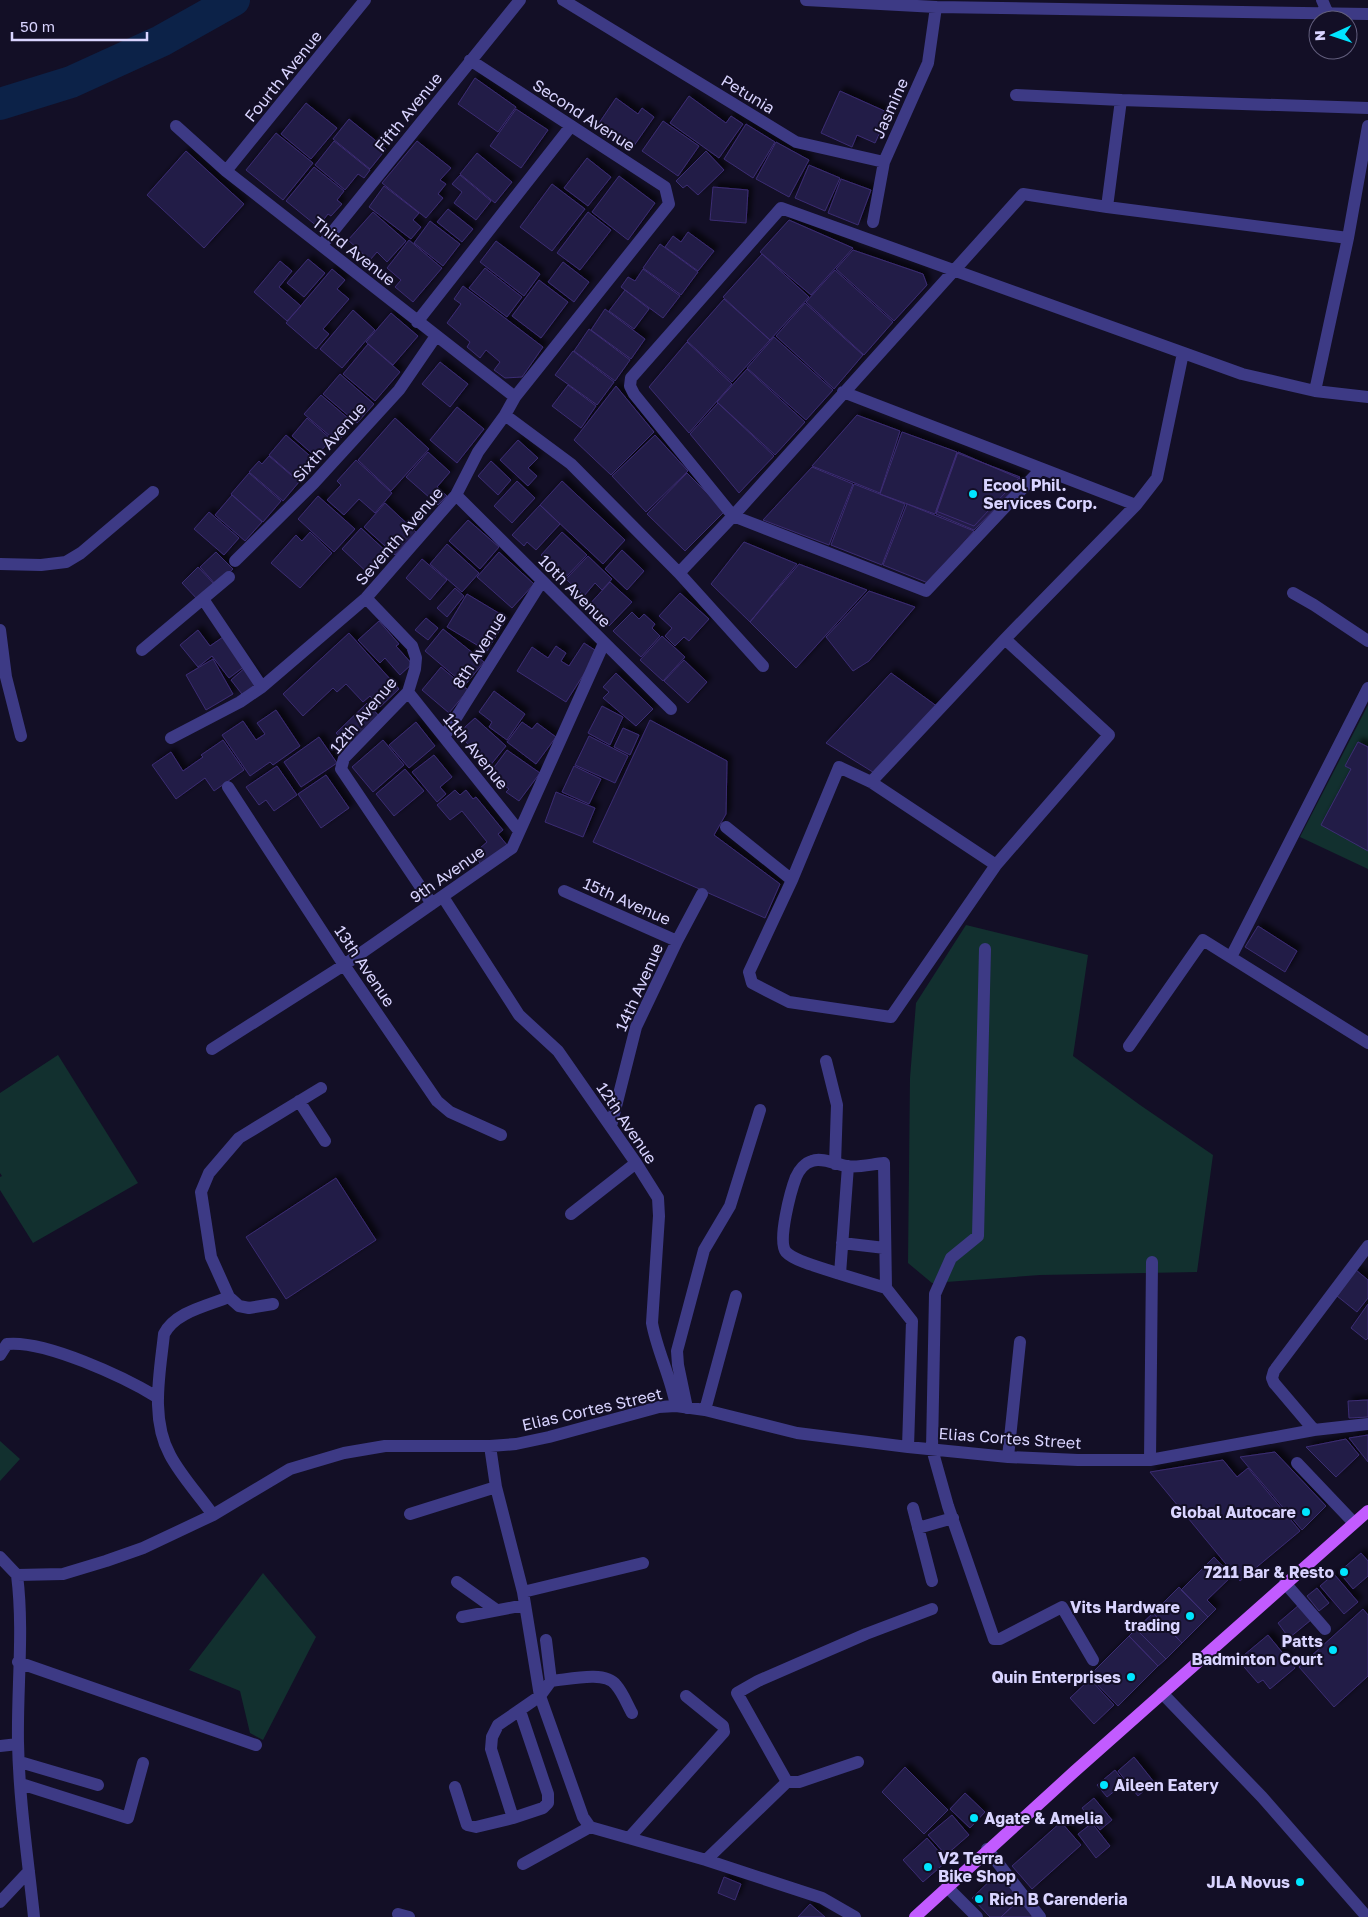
<svg xmlns="http://www.w3.org/2000/svg" width="1368" height="1917" viewBox="0 0 1368 1917" font-family="'Golos Text',sans-serif">
<style>
.green{fill:#12302f}
.lines{fill:none;stroke-linecap:round;stroke-linejoin:round}
.river{stroke:#0c2248;stroke-width:32}
.building{fill:#241b47;stroke:#3b2d73;filter:url(#shadow)}
.minor{stroke:#3d3a85;stroke-width:12}
.major{stroke:#c25bff;stroke-width:12}
.poi-dot{fill:#00e5ff;stroke:#130f26;stroke-width:2}
.labels{text-anchor:middle;dominant-baseline:central;stroke-width:4;stroke-linejoin:round;paint-order:stroke}
.street-label{font-size:16px;fill:#d9d4ff;stroke:#130f26}
.poi-label{font-size:16px;font-weight:bold;fill:#d9d4ff;stroke:#130f26;text-anchor:end}
</style>
<defs>
<filter id="shadow"><feDropShadow dx="4.5" dy="-4.5" stdDeviation="2.5" flood-color="#0009"/></filter>
</defs>
<rect width="100%" height="100%" fill="#130f26"/>
<path class="green" d="M1368 705V869L1300 837Z
M966 925 1088 955 1073 1056 1140 1105 1213 1155 1197 1272 1040 1275 932 1283 908 1263 910 1078 916 1003Z
M58 1055 138 1183 33 1243 0 1190V1177L2 1176 0 1173V1093Z
M0 1441 20 1459 0 1481Z
M263 1573 316 1637 263 1740 250 1733 240 1691 189 1670Z"/>
<g class="lines">
<path class="river" d="M0 104 71 82 161 41 234 0"/>
</g>
<path class="building" d="M475 78 516 107 498 132 458 104Z
M840 91 889 113 875 143 857 135 852 147 821 133Z
M689 96 726 123 731 116 743 124 719 158 670 123Z
M616 98 638 114 642 108 654 117 631 150 597 126Z
M306 103 337 128 311 159 281 134Z
M516 109 548 130 521 168 490 146Z
M349 119 386 149 370 169 333 139Z
M663 121 699 146 678 176 642 151Z
M746 124 775 142 753 178 724 159Z
M276 133 313 163 283 200 246 170Z
M334 141 370 170 364 178 358 174 345 190 315 165Z
M417 141 451 168 440 180 446 184 438 194 443 198 426 218 382 183Z
M776 142 809 160 789 197 756 179Z
M186 151 244 204 204 248 147 195Z
M706 151 724 170 698 195 687 185 683 188 676 181Z
M477 153 512 182 495 203 460 174Z
M587 158 611 177 588 206 564 188Z
M809 165 840 178 825 211 795 198Z
M314 167 344 191 337 200 342 204 331 216 328 214 318 227 286 201Z
M460 175 491 201 476 220 454 203 462 192 452 184Z
M619 176 655 203 628 240 592 212Z
M841 179 871 190 858 225 828 213Z
M552 184 585 209 552 251 520 227Z
M384 186 419 213 413 220 421 227 411 239 369 207Z
M713 187 748 190 746 223 710 220Z
M448 209 473 229 462 242 437 222Z
M373 212 406 241 387 262 377 252 370 260 348 240Z
M588 212 611 230 580 270 557 253Z
M789 220 853 248 811 295 760 252Z
M430 221 460 244 443 266 414 243Z
M688 232 714 251 698 271 665 247 673 236 681 242Z
M409 240 442 268 413 302 395 287 401 280 387 268Z
M496 241 540 274 524 296 480 262Z
M660 244 698 272 681 295 643 268Z
M853 250 923 274 927 285 894 321 836 269Z
M762 254 809 297 770 340 723 297Z
M308 259 325 273 304 297 287 283Z
M280 261 292 271 279 287 301 306 287 321 254 292Z
M563 262 589 282 574 302 548 282Z
M485 268 522 297 507 317 469 288Z
M332 269 345 280 337 289 349 299 323 329 329 334 316 349 286 323Z
M643 269 680 296 663 318 621 287 628 277 635 281Z
M835 270 893 322 864 355 806 302Z
M539 280 568 302 541 338 512 316Z
M463 286 543 347 522 377 505 378 494 370 500 362 486 350 480 358 467 347 470 342 447 323 461 304 454 299Z
M625 290 649 309 634 329 609 311Z
M724 299 770 340 732 382 687 341Z
M805 303 863 355 834 389 776 336Z
M605 309 645 339 631 359 591 330Z
M353 310 375 330 342 368 320 349Z
M391 313 418 336 393 365 366 342Z
M589 329 630 360 615 381 574 351Z
M774 337 833 390 806 420 747 368Z
M687 342 732 384 689 433 649 387Z
M368 344 400 372 375 401 343 374Z
M573 351 614 382 597 405 555 375Z
M440 362 468 384 450 407 422 384Z
M747 369 805 422 775 455 717 402Z
M340 374 374 404 357 423 323 394Z
M568 385 596 406 581 428 552 406Z
M616 386 654 432 611 475 574 440Z
M321 395 350 420 345 425 349 429 337 442 304 414Z
M718 403 774 456 739 493 690 434Z
M457 407 484 429 457 463 430 440Z
M857 415 900 431 880 493 812 466Z
M307 418 331 439 316 457 292 436Z
M395 418 429 449 391 491 358 460Z
M902 432 957 452 935 514 880 494Z
M286 435 317 462 300 482 269 455Z
M655 435 688 471 646 512 612 476Z
M518 440 538 458 528 468 537 476 528 486 500 460Z
M428 452 450 472 437 487 447 496 438 505 406 477Z
M958 452 1023 480 974 530 936 514Z
M957 453 1020 477 974 526 936 511Z
M269 456 299 482 283 501 249 472 259 461 262 464Z
M356 460 392 493 375 513 359 499 344 515 327 500 341 485 337 481Z
M491 461 511 480 498 495 478 476Z
M812 467 853 484 829 545 763 520Z
M249 473 281 501 263 522 231 494Z
M687 473 725 511 685 551 647 514Z
M517 481 535 498 512 523 494 506Z
M562 481 625 540 603 564 540 505Z
M854 484 905 504 882 565 831 545Z
M232 495 262 522 245 541 215 515Z
M318 496 355 529 334 552 298 519Z
M385 503 416 532 395 555 364 527Z
M907 504 974 531 928 583 883 565Z
M540 505 560 524 536 550 527 542 524 546 512 535Z
M209 512 239 538 224 555 194 529Z
M468 520 499 547 480 569 449 541Z
M361 528 389 554 370 575 342 549Z
M310 532 332 553 300 588 271 563 296 535 302 541Z
M562 532 587 555 565 578 541 555Z
M744 542 797 564 750 622 711 584Z
M447 544 479 573 462 592 430 564Z
M622 550 644 571 627 590 605 569Z
M216 552 233 569 216 585 200 567Z
M499 552 534 584 512 608 477 577Z
M588 556 612 579 602 590 595 583 584 596 566 579Z
M422 559 447 580 430 600 406 578Z
M799 564 867 590 796 668 750 622Z
M198 567 215 585 199 601 182 583Z
M610 582 632 602 609 626 587 607Z
M455 588 464 596 447 617 437 608Z
M869 591 915 607 869 661 853 671 826 637Z
M680 593 709 619 689 641 684 637 675 646 665 636 672 628 659 616Z
M467 594 507 618 487 651 447 627Z
M632 612 639 619 644 614 655 624 652 628 660 636 641 657 613 631Z
M426 618 438 628 428 640 415 630Z
M379 621 399 644 396 646 412 664 400 675 385 658 380 663 358 640Z
M443 629 484 662 465 685 425 651Z
M198 630 210 646 223 637 245 666 229 678 212 656 198 667 180 645Z
M349 633 399 689 380 707 370 696 363 702 346 684 337 692 333 688 303 716 283 694Z
M662 636 685 657 663 681 640 660Z
M584 643 598 652 566 702 517 671 532 647 548 658 556 646 566 653 561 661 569 666Z
M213 659 233 694 206 710 186 675Z
M684 660 707 682 688 703 664 681Z
M246 667 261 686 245 698 231 680Z
M441 667 468 690 449 713 422 690Z
M616 673 653 709 636 726 603 698 609 692 603 687Z
M891 673 938 707 876 774 826 743Z
M494 691 525 714 507 740 489 727 492 722 479 712Z
M367 703 380 717 348 746 336 733Z
M602 706 623 717 610 745 588 733Z
M276 710 300 746 273 765 270 762 250 776 222 735 243 721 256 740 265 734 257 723Z
M475 718 506 746 489 767 465 741V727Z
M650 720 727 761 726 814 714 835 780 884 765 918 593 842Z
M416 722 435 746 409 768 389 745Z
M522 722 532 729 537 723 556 737 536 764 507 742Z
M623 728 639 735 630 755 614 747Z
M589 736 628 756 615 783 575 765Z
M319 737 337 763 301 787 284 762Z
M223 740 244 770 214 791 205 778 176 799 152 765 171 752 183 771 203 757 201 755Z
M383 740 404 765 373 792 352 767Z
M1358 742 1368 747V851L1321 825 1351 769 1345 766Z
M507 750 540 773 519 801 506 792 509 789 489 774Z
M434 755 452 777 440 787 446 794 437 802 412 772Z
M277 766 297 795 274 811 266 800 259 805 246 787Z
M574 766 601 779 589 804 562 792Z
M405 769 424 791 394 816 376 794Z
M326 775 349 808 321 828 298 794Z
M455 790 460 795 466 790 473 799 476 797 503 830 498 834 507 845 483 867 473 854 487 842 462 811 450 820 437 805Z
M556 792 595 808 583 837 545 822Z
M1258 926 1297 951 1285 972 1245 947Z
M336 1178 376 1240 286 1299 246 1237Z
M1356 1270 1368 1280V1298L1357 1312 1337 1296Z
M1368 1304V1338L1366 1340 1351 1328Z
M1368 1400V1417L1349 1418 1348 1401Z
M1368 1435V1462L1349 1438Z
M1346 1439 1359 1455 1336 1477 1306 1447Z
M1275 1452 1326 1506 1302 1530 1240 1457Z
M1223 1460 1237 1477 1248 1468 1300 1531 1240 1581 1150 1472Z
M1361 1553 1368 1561V1576L1353 1589 1339 1572Z
M1214 1557 1232 1576 1207 1600 1216 1609 1208 1617 1181 1590Z
M1334 1574 1358 1602 1344 1614 1320 1586Z
M1179 1587 1208 1617 1182 1643 1153 1613Z
M1317 1588 1329 1603 1319 1611 1307 1596Z
M1299 1605 1311 1620 1289 1638 1278 1623Z
M1363 1609 1368 1615V1676L1334 1707 1299 1667Z
M1153 1613 1182 1643 1166 1659 1136 1629Z
M1136 1629 1166 1659 1158 1666 1129 1636Z
M1268 1635 1295 1668 1270 1689 1263 1680 1258 1683 1238 1660Z
M1129 1636 1158 1666 1118 1706 1089 1676Z
M1090 1679 1114 1705 1094 1724 1070 1698Z
M1134 1757 1154 1782 1138 1796 1118 1771Z
M905 1767 948 1810 924 1834 882 1792Z
M1115 1770 1125 1783 1107 1797 1097 1785Z
M965 1793 985 1812 970 1828 950 1809Z
M1094 1798 1112 1820 1100 1830 1082 1808Z
M952 1815 969 1835 946 1855 928 1835Z
M1061 1822 1081 1845 1032 1889 1012 1866Z
M1092 1823 1110 1846 1096 1858 1078 1834Z
M927 1838 947 1861 923 1882 903 1860Z
M999 1872 1022 1897 1001 1917H990L972 1898Z
M724 1877 741 1884 735 1900 718 1893Z
M1022 1897 1035 1914 1031 1917H1001Z
M810 1904 825 1917H798Z"/>
<g class="lines">
<path class="minor" d="M563 0 796 142 884 162
M806 0 936 7 1368 14
M1322 0 1328 14
M1016 95 1121 100 1368 108
M176 126 226 171 515 397
M226 171 365 0
M1107 207 1121 100
M873 222 884 162 928 63 936 7
M322 245 520 0
M417 322 571 126
M1315 391 1348 238 1368 126
M843 392 1136 505 1157 478 1183 353
M505 415 571 464 679 573 763 666
M1041 469 926 591 733 516 634 394 630 386 631 378 781 208 1242 374 1315 391 1368 397
M456 495 671 709
M235 561 314 483 399 390 436 336
M0 564 41 565 66 562 81 553 153 492
M679 573 733 516 1023 194 1107 207 1348 238
M1293 593 1314 605 1368 641
M366 598 412 646 416 658 415 669 408 692 344 758 341 769 432 904
M203 599 262 687
M0 630 6 677 21 736
M142 650 229 577
M408 692 519 831
M444 737 542 581
M171 738 240 702 262 687 366 598 456 495 478 452 505 415 515 397 669 204 665 187 470 60
M871 782 1005 639 1136 505
M228 787 344 965 437 1101 450 1112 501 1135
M726 827 792 880
M996 865 871 782 839 767 792 880 749 972 752 983 789 1002 891 1017 996 865 1109 735 1005 639
M564 891 677 941
M443 897 519 1015 558 1051 636 1163 658 1198 659 1216 652 1323C657 1351 671 1377 676 1406
M985 949 978 1236 951 1258 935 1294 932 1449 948 1506 994 1639H1000L1062 1607 1093 1660
M1231 957 1368 688
M1129 1046 1203 940 1368 1043
M212 1049 344 965 512 848 604 643
M826 1061 837 1105 835 1164
M299 1101 325 1141
M611 1126 636 1027 677 941 702 894
M848 1166 840 1274 886 1288 912 1321 908 1447
M571 1214 636 1163
M842 1243 885 1248
M840 1274C827 1269 795 1262 786 1252 777 1241 791 1190 796 1177 799 1170 805 1163 812 1161 821 1157 836 1164 846 1166 858 1168 872 1164 884 1163L886 1288
M273 1304 249 1308 239 1306 229 1297 211 1257 201 1192 209 1173 239 1138 321 1088
M0 1355 7 1344C45 1340 124 1377 157 1397
M687 1408 678 1365 677 1351 704 1250 730 1206 760 1110
M705 1410 736 1296
M1314 1430 1274 1383 1272 1378 1274 1371 1368 1246
M490 1446 496 1487 523 1592 540 1696 583 1817 590 1827 706 1860 822 1898 855 1917
M1008 1457 1020 1342
M1150 1460 1152 1262
M1297 1463 1354 1523
M913 1508 932 1581
M410 1514 496 1487
M213 1515C199 1495 181 1476 170 1455 150 1418 160 1373 164 1334 175 1312 207 1306 229 1297
M918 1528 953 1518
M0 1557 17 1575 63 1574 106 1561 143 1548 213 1515 290 1469 344 1453 385 1446H490L516 1444 549 1437 659 1407 676 1406 705 1410 797 1433 908 1447 1008 1457 1078 1460H1150L1314 1430 1368 1424
M17 1575C24 1630 17 1687 18 1742 19 1800 28 1859 34 1917
M457 1582 495 1609
M1285 1583 1325 1629
M523 1592 643 1563
M462 1617 525 1605
M18 1662 256 1745
M551 1681C567 1680 605 1670 616 1685 623 1693 627 1704 632 1713
M1162 1693 1262 1797 1367 1917
M0 1746 18 1744
M20 1762 98 1785
M787 1782H799L858 1762
M21 1784 128 1818 143 1763
M455 1787 467 1825 476 1827 513 1818 543 1808 548 1803V1794L520 1711
M513 1818 491 1749 492 1737 498 1725 540 1696 551 1681 546 1640
M629 1838 724 1732 723 1726 686 1696
M987 1849 1040 1917
M706 1860 787 1782 737 1693 758 1681 866 1634 932 1609
M523 1864 590 1827
M947 1887 977 1917
M0 1902 29 1871
M398 1914 409 1917"/>
<path class="major" d="M915 1917 1075 1771 1368 1511"/>
</g>
<g class="poi-dot">
<circle cx="973" cy="494" r="5"/>
<circle cx="1306" cy="1512" r="5"/>
<circle cx="1344" cy="1572" r="5"/>
<circle cx="1190" cy="1616" r="5"/>
<circle cx="1333" cy="1650" r="5"/>
<circle cx="1131" cy="1677" r="5"/>
<circle cx="1104" cy="1785" r="5"/>
<circle cx="974" cy="1818" r="5"/>
<circle cx="928" cy="1867" r="5"/>
<circle cx="1300" cy="1882" r="5"/>
<circle cx="979" cy="1899" r="5"/>
</g>
<g class="labels">
<g class="street-label">
<text transform="translate(283 76) rotate(-51)">Fourth Avenue</text>
<text transform="translate(748 94) rotate(31)">Petunia</text>
<text transform="translate(890 108) rotate(-66)">Jasmine</text>
<text transform="translate(408 112) rotate(-51)">Fifth Avenue</text>
<text transform="translate(584 115) rotate(33)">Second Avenue</text>
<text transform="translate(354 251) rotate(38)">Third Avenue</text>
<text transform="translate(329 442) rotate(-48)">Sixth Avenue</text>
<text transform="translate(399 536) rotate(-49)">Seventh Avenue</text>
<text transform="translate(575 591) rotate(45)">10th Avenue</text>
<text transform="translate(479 650) rotate(-58)">8th Avenue</text>
<text transform="translate(363 715) rotate(-50)">12th Avenue</text>
<text transform="translate(476 751) rotate(51)">11th Avenue</text>
<text transform="translate(447 874) rotate(-35)">9th Avenue</text>
<text transform="translate(627 901) rotate(24)">15th Avenue</text>
<text transform="translate(365 966) rotate(56)">13th Avenue</text>
<text transform="translate(639 987) rotate(-66)">14th Avenue</text>
<text transform="translate(627 1123) rotate(56)">12th Avenue</text>
<text transform="translate(592 1409) rotate(-13)">Elias Cortes Street</text>
<text transform="translate(1010 1438) rotate(4)">Elias Cortes Street</text>
</g>
<g class="poi-label">
<text x="983" y="485" text-anchor="start">Ecool Phil.<tspan x="983" dy="18">Services Corp.</tspan></text>
<text x="1296" y="1512">Global Autocare</text>
<text x="1334" y="1572">7211 Bar &amp; Resto</text>
<text x="1180" y="1607">Vits Hardware<tspan x="1180" dy="18">trading</tspan></text>
<text x="1323" y="1641">Patts<tspan x="1323" dy="18">Badminton Court</tspan></text>
<text x="1121" y="1677">Quin Enterprises</text>
<text x="1114" y="1785" text-anchor="start">Aileen Eatery</text>
<text x="984" y="1818" text-anchor="start">Agate &amp; Amelia</text>
<text x="938" y="1858" text-anchor="start">V2 Terra<tspan x="938" dy="18">Bike Shop</tspan></text>
<text x="1290" y="1882">JLA Novus</text>
<text x="989" y="1899" text-anchor="start">Rich B Carenderia</text>
</g>
</g>
<g transform="translate(1333 35) rotate(267)"><circle r="24" fill="#130f26" stroke="#625e7d"/>
<path d="M0-4L9 19L0 12L-9 19Z" fill="#00e5ff"/>
<text y="-8" font-size="14" font-weight="bold" text-anchor="middle" fill="#d9d4ff">N</text>
</g>
<path d="M12 32v8h135v-8" fill="none" stroke="#d9d4ff" stroke-width="2.5"/>
<text x="20" y="32" font-size="15" fill="#d9d4ff" stroke="#130f26" stroke-width="4" paint-order="stroke">50 m</text>
</svg>
